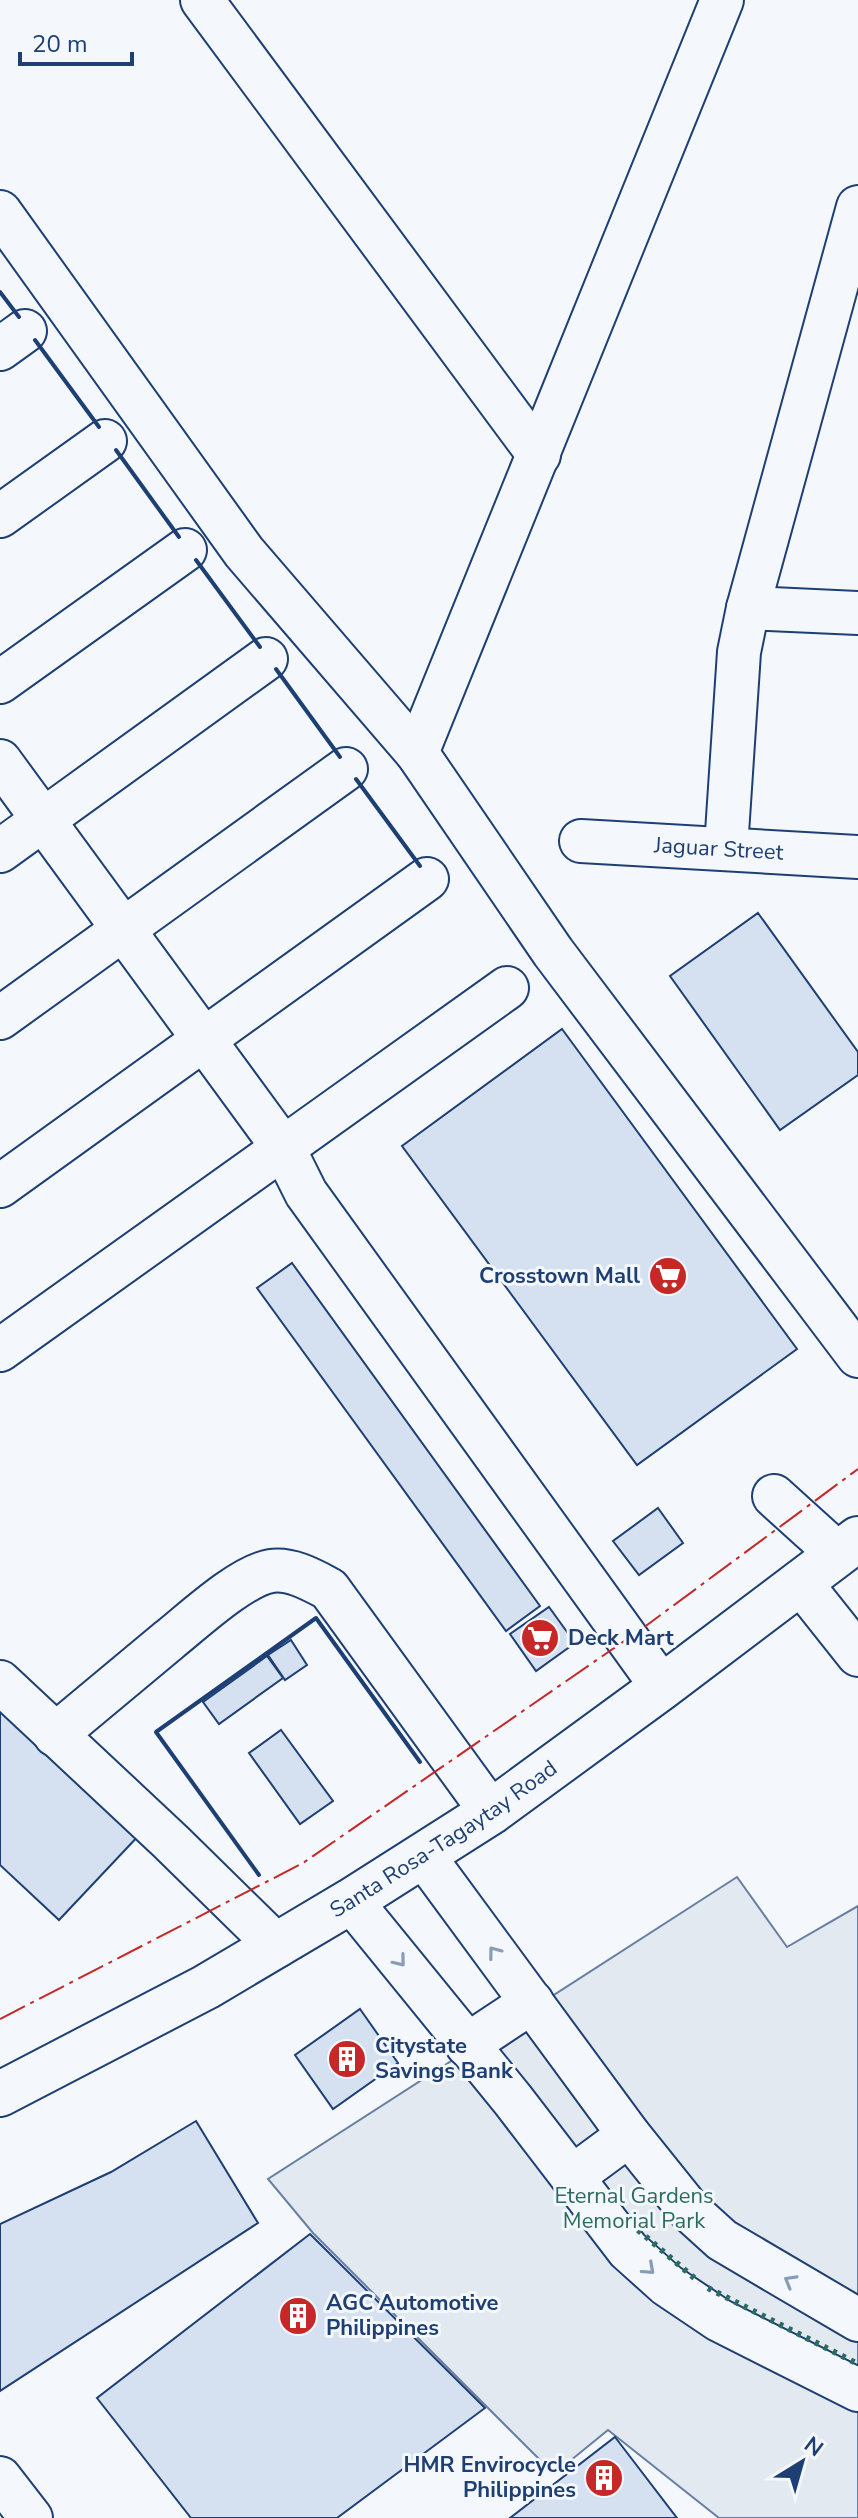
<svg xmlns="http://www.w3.org/2000/svg" width="858" height="2518" viewBox="0 0 858 2518" font-family="'Nunito Sans',sans-serif">
<style>
.green{fill:#e3e9f0;stroke:#687fa3;stroke-width:2}
.building{fill:#d5e0f0;stroke:#1d3f73;stroke-width:2}
.lines{fill:none;stroke-linecap:round;stroke-linejoin:round}
.minor-casing{stroke:#1d3f73;stroke-width:46}
.major-casing{stroke:#1d3f73;stroke-width:48}
.minor{stroke:#f4f7fb;stroke-width:42}
.major{stroke:#f4f7fb;stroke-width:44}
.hedge{stroke:#2c6c60;stroke-width:6;stroke-dasharray:4 6;stroke-linecap:butt}
.wall{stroke:#1d3f73;stroke-width:4}
.power{stroke:#c62828;stroke-width:2;stroke-dasharray:28 6 4 6;stroke-linecap:butt}
.oneway{stroke:#889bb7}
.labels{text-anchor:middle;dominant-baseline:central;stroke-width:6;stroke-linejoin:round;paint-order:stroke}
.street-label{font-size:22px;fill:#1d3f73;stroke:#f4f7fb}
.poi-label{font-size:22px;font-weight:bold;fill:#1d3f73;stroke:#f4f7fb;text-anchor:start}
.park-label{font-size:22px;fill:#2c6c60;stroke:#f4f7fb}
</style>
<rect width="100%" height="100%" fill="#f4f7fb"/>
<path class="green" d="M737 1877 787 1947 858 1906V2518H719L608 2430 554 2474 313 2233 268 2179Z"/>
<path class="building" d="M758 913 858 1052V1075L780 1130 670 976Z
M562 1029 797 1349 637 1465 402 1146Z
M292 1263 540 1606 506 1631 257 1288Z
M658 1508 683 1543 639 1575 613 1541Z
M549 1607 575 1643 536 1671 510 1634Z
M291 1640 307 1665 285 1680 268 1655Z
M267 1656 283 1678 219 1724 203 1702Z
M0 1700 142 1832 59 1920 0 1865Z
M281 1730 333 1801 300 1824 249 1753Z
M360 2009 398 2063 333 2109 295 2055Z
M196 2121 258 2223 0 2391V2224L111 2172Z
M310 2234 485 2408 337 2518H191L97 2398Z
M615 2437 677 2518H510Z"/>
<g class="lines">
<defs>
<g id="minor">
<path d="M202 0 539 455"/>
<path d="M0 212 244 552 417 753 553 952 858 1356"/>
<path d="M0 349 25 331"/>
<path d="M0 516 105 441"/>
<path d="M748 608 858 613"/>
<path d="M0 682 185 550"/>
<path d="M417 753 722 0"/>
<path d="M0 761 284 1149 306 1193 662 1687"/>
<path id="s1" d="M581 841 858 857"/>
<path d="M726 848 739 652 748 608 858 207"/>
<path d="M0 851 266 659"/>
<path d="M0 1018 346 769"/>
<path d="M0 1186 427 879"/>
<path d="M0 1350 507 988"/>
<path d="M774 1496 838 1554"/>
<path d="M800 1582 858 1655"/>
<path d="M0 1682 171 1842 277 1946"/>
<path d="M55 1735C93 1703 131 1672 169 1640 194 1620 241 1576 271 1571 291 1568 312 1580 329 1589L491 1812"/>
<path d="M423 1855 629 2135 690 2211 722 2240 858 2320"/>
<path d="M351 1901 513 2100 628 2250 667 2285 719 2320 858 2390"/>
<path d="M467 2045 532 2002"/>
<path d="M572 2177 629 2135"/>
<path d="M0 2478 31 2518"/>
</g>
<g id="major">
<path id="s2" d="M0 2094 206 1987 351 1901 491 1812 662 1687 858 1539"/>
</g>
</defs>
<use href="#minor" class="minor-casing"/>
<use href="#major" class="major-casing"/>
<use href="#minor" class="minor"/>
<use href="#major" class="major"/>
<path class="hedge" d="M638 2230 699 2282
M708 2288 858 2364"/>
<path class="wall" d="M0 292 19 317
M35 340 99 427
M116 450 179 537
M196 560 260 647
M276 669 340 757
M356 779 420 866
M259 1875 156 1732 316 1618 420 1762"/>
<path class="power" d="M0 2019 303 1863 643 1628 858 1469"/>
</g>
<defs><path id="oneway-chevron" d="M-2-3.5L2.5 0L-2 3.5" fill="none" stroke-width="1.6" stroke-linecap="round" stroke-linejoin="round" transform="scale(2)"/></defs>
<g class="oneway">
<use href="#oneway-chevron" transform="translate(494 1952) rotate(-127)"/>
<use href="#oneway-chevron" transform="translate(400 1961) rotate(51)"/>
<use href="#oneway-chevron" transform="translate(649 2269) rotate(42)"/>
<use href="#oneway-chevron" transform="translate(790 2281) rotate(-150)"/>
</g>
<defs>
<symbol id="supermarket-disc" viewBox="-11 -11 22 22"><circle r="9.5" fill="#c62828" stroke="#f4f7fb"/><path d="M-6-5.5h2.5l.6 2H6L4.5 2H-2.5L-4.4-4H-6ZM-1.5 3.2a1.3 1.3 0 1 0 .1 0ZM3 3.2a1.3 1.3 0 1 0 .1 0Z" fill="#fff"/></symbol>
<symbol id="building-disc" viewBox="-11 -11 22 22"><circle r="9.5" fill="#c62828" stroke="#f4f7fb"/><path d="M-4-6H4V6H1V3H-1V6H-4ZM-2.5-4.3h1.7v1.8h-1.7ZM.8-4.3h1.7v1.8H.8ZM-2.5-1h1.7V.8h-1.7ZM.8-1h1.7V.8H.8Z" fill="#fff"/></symbol>
</defs>
<g fill-rule="evenodd">
<use href="#supermarket-disc" x="646" y="1254" width="44" height="44"/>
<use href="#supermarket-disc" x="518" y="1616" width="44" height="44"/>
<use href="#building-disc" x="325" y="2037" width="44" height="44"/>
<use href="#building-disc" x="276" y="2294" width="44" height="44"/>
<use href="#building-disc" x="582" y="2456" width="44" height="44"/>
</g>
<g class="labels">
<g class="street-label">
<text stroke="none"><textPath href="#s1" startOffset="138">Jaguar Street</textPath></text>
<text stroke="none"><textPath href="#s2" startOffset="512">Santa Rosa-Tagaytay Road</textPath></text>
</g>
<g class="poi-label">
<text x="640" y="1276" text-anchor="end">Crosstown Mall</text>
<text x="568" y="1638">Deck Mart</text>
<text x="375" y="2046">Citystate<tspan x="375" dy="25">Savings Bank</tspan></text>
<text x="326" y="2303">AGC Automotive<tspan x="326" dy="25">Philippines</tspan></text>
<text x="576" y="2465" text-anchor="end">HMR Envirocycle<tspan x="576" dy="25">Philippines</tspan></text>
</g>
<g class="park-label">
<text x="634" y="2196">Eternal Gardens<tspan x="634" dy="25">Memorial Park</tspan></text>
</g>
</g>
<g transform="translate(802 2462) rotate(37)" stroke="#f4f7fb" stroke-width="6" paint-order="stroke">
<path d="M0-6L14 30L0 20L-14 30Z" fill="#1d3f73"/>
<text y="-12" font-size="22" font-weight="bold" text-anchor="middle" fill="#1d3f73">N</text>
</g>
<path d="M20 52v12h112v-12" fill="none" stroke="#1d3f73" stroke-width="4"/>
<text x="32" y="52" font-size="24" fill="#1d3f73" stroke="#f4f7fb" stroke-width="6" paint-order="stroke">20 m</text>
</svg>
